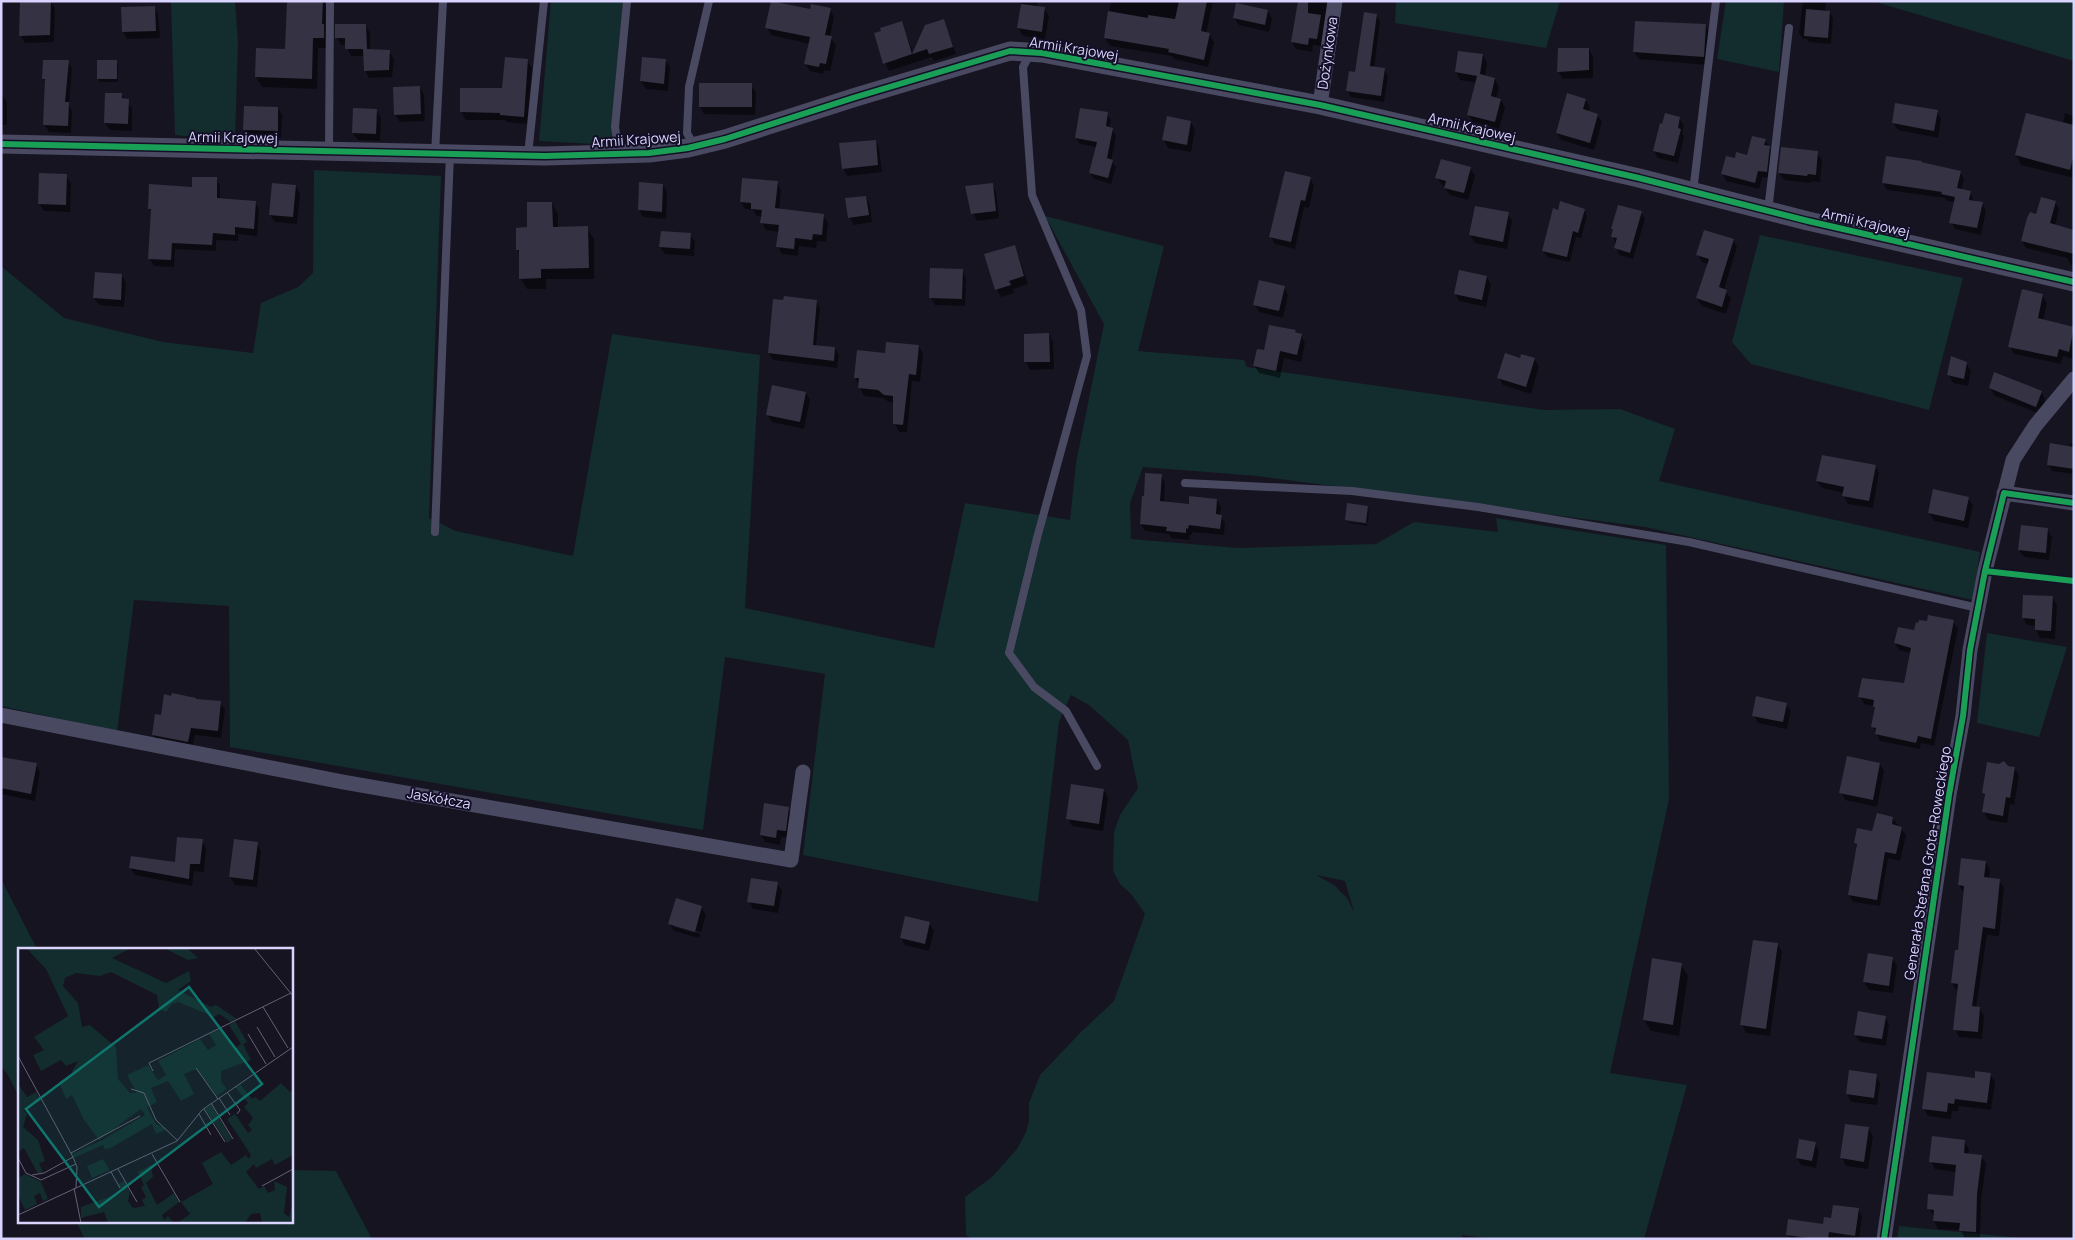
<svg xmlns="http://www.w3.org/2000/svg" width="2075" height="1240" viewBox="0 0 2075 1240" font-family="Manrope,sans-serif">
<style>
.green{fill:#132c2d;fill-rule:evenodd}
.shadow{fill:#0007}
.building{fill:#343243}
.lines{fill:none;stroke-linecap:round;stroke-linejoin:round}
.service{stroke:#4a4962;stroke-width:8}
.minor{stroke:#4a4962;stroke-width:15}
.tertiary{stroke:#4a4962;stroke-width:19}
.cycleway-casing{stroke:#130f26;stroke-width:9}
.cycleway{stroke:#1a9f57;stroke-width:6}
.labels{text-anchor:middle;dominant-baseline:central;stroke-width:4;stroke-linejoin:round;paint-order:stroke}
.street-label{font-size:14px;fill:#d9d4ff;stroke:#130f26}
.inset-road{fill:none;stroke:#64617a;stroke-width:1}
.view{fill:#0f766e;fill-opacity:0.15;stroke:#0f766e;stroke-width:2.5}
.inset-edge{fill:none;stroke:#d9d4ff;stroke-width:2.5}
</style>
<rect width="100%" height="100%" fill="#161421"/>
<path class="green" d="M171 1H235L238 42 235 141 175 135Z
M551 1H623L611 145 539 141Z
M1396 1H1560L1546 48 1395 23Z
M1726 1H1784L1779 72 1717 59Z
M1877 1H2074V61L1879 3Z
M314 170 441 176 429 518 456 531 573 556 612 334 760 355 745 608 934 648 965 503 1070 520 1076 463 1104 324 1045 216 1164 246 1138 351 1244 360 1247 367 1544 410 1620 409 1675 429 1659 481 1980 552 1973 600 1645 527 1257 476 1143 467 1130 503 1131 539 1238 548 1376 544 1414 522 1498 532 1496 518 1666 545 1669 799 1610 1073 1687 1085 1644 1239H1496L1462 1235V1239H972L966 1235 965 1197 992 1177 1017 1149 1026 1132 1029 1121V1103L1040 1075 1081 1032 1114 1001 1145 914 1132 895 1120 884 1113 871 1114 832 1120 815 1138 788 1128 740 1089 705 1071 695 1059 722 1038 902 803 855 825 674 725 657 703 830 230 747 229 606 134 600 117 732 1 706V266L64 318 163 342 253 353 261 303 298 287 313 273ZM1316 875 1345 881 1354 912 1347 898 1334 885Z
M1760 235 1963 278 1929 410 1751 364 1732 342Z
M1987 633 2067 647 2039 737 1977 723Z
M1 879 37 949H19V1097L7 1073 1 1067Z
M294 1170 336 1171 372 1239H85L76 1221H291V1172Z
M1899 1226 2030 1239H1897Z"/>
<path class="shadow" d="M323 1 328 10 329 48H318L317 89 262 87 256 77 287 51Z
M1021 1H1038L1037 7 1044 8 1049 16 1045 39 1023 36 1018 28Z
M1111 1H1213L1206 34H1209L1214 42 1208 67 1174 59 1172 56 1110 46 1105 38Z
M1299 1H1329L1321 46 1313 45 1312 52 1296 49 1292 42Z
M1803 1H1826L1825 12H1830L1833 19 1831 44 1809 42 1807 39H1803L1799 33Z
M51 2 55 9 54 42 25 43 20 35Z
M154 7 158 14 160 38 127 39 123 32Z
M830 9 834 17 830 37 836 45 830 71 824 70 823 74 810 71 805 64 810 44 771 35 767 27 811 11Z
M1268 11 1272 19 1269 32 1239 25 1234 18Z
M1377 15 1380 22 1374 68 1384 69 1388 76 1384 102 1351 97 1347 90 1356 73Z
M943 21 956 54 934 61 932 57 889 71 885 63 901 22 914 55 926 26Z
M366 25 370 33V50L389 51 394 59 392 77 369 78 365 70 364 56H351L346 45H341L337 38Z
M1705 25 1710 32 1707 65 1639 59 1634 52Z
M1589 49 1593 57V78L1563 79 1558 71Z
M1483 55 1487 63 1485 77 1495 79 1499 87 1496 98 1501 100 1505 107 1499 129 1473 122 1469 115 1477 83 1460 80 1456 72Z
M527 60 532 68 527 124 506 122 505 120H466L461 112 503 90Z
M665 60 670 67 668 91 646 89 641 81Z
M68 61 72 69 69 106 72 111 71 133 49 132 44 125 46 83 43 78Z
M116 61 118 64V82H100L98 79Z
M751 85 756 92 755 115 704 114 700 107Z
M420 87 424 95 425 121 400 122 395 115Z
M1 94 7 102V125H1Z
M121 94 132 108V131L110 130 105 123Z
M1586 100 1590 108 1588 112 1597 115 1602 122 1594 150 1561 140 1557 133Z
M278 108 282 115 281 138 249 137 245 130Z
M376 110 381 118 380 141 358 140 353 133Z
M1937 111 1941 119 1938 138 1898 130 1893 123Z
M2065 113 2074 116V178L2021 165 2016 155 2026 114 2063 124Z
M1107 114 1111 120 1109 129H1112L1116 136 1111 161 1116 167 1111 184 1094 179 1090 173 1097 147 1080 144 1076 138Z
M1679 118 1684 126 1682 133 1684 137 1678 163 1658 158 1654 151 1663 126Z
M1191 122 1195 130 1191 152 1168 148 1164 140Z
M1765 140 1773 154 1770 178 1762 177 1759 189 1726 181 1723 174 1736 159 1748 156Z
M875 141 879 148 882 172 847 176 843 168Z
M1817 153 1822 160 1820 182 1812 181 1811 183 1784 180 1779 173Z
M1922 164 1960 172 1964 179 1961 191 1970 192 1974 202 1982 204 1986 210 1981 235 1955 229 1951 222 1955 202 1947 201 1945 198 1887 190 1883 183Z
M1470 168 1475 176 1468 200 1450 195 1437 178Z
M66 176 71 183 70 212 44 211 39 203Z
M1310 178 1314 186 1309 208 1304 207 1295 249 1275 244 1271 237Z
M216 179 220 186V199L255 202 259 209 257 236 238 234V241L216 240V251L175 249 174 267 154 266 150 259 152 213 149 208Z
M777 182 781 190 779 210 823 215 828 223 826 242 817 241 816 248 799 246 798 256 782 254 778 247 779 232 766 230 762 223V217L757 216 753 210 745 209 741 202Z
M992 184 996 192 999 218 977 221 973 213Z
M663 185 667 192 666 219 643 217 639 210Z
M296 186 300 194 297 224 275 222 270 215Z
M866 197 870 205 872 222 854 225 849 217Z
M2055 202 2059 209 2055 226 2074 231V265H2071L2067 258 2026 248 2022 241 2037 216Z
M552 203 558 214V228H587L594 239V279H546V289H527L520 278V255L517 250 528 228Z
M1584 210 1587 216 1581 238 1576 237 1570 262 1547 257 1543 251Z
M1641 212 1645 219 1633 259 1619 255 1613 237Z
M1508 214 1512 221 1507 249 1475 243 1470 235Z
M690 234 695 242 694 256 665 254 660 247Z
M1733 240 1737 247 1724 290 1731 298 1726 314 1702 306 1697 298 1708 264 1702 262 1698 255Z
M1014 246 1018 254 1028 284 1013 289 1014 293 1001 297 997 290 986 255Z
M962 270 966 278 965 306 935 305 931 298Z
M122 275 126 283 124 307 99 305 94 298Z
M1487 277 1491 285 1486 307 1459 301 1455 293Z
M1284 287 1288 295 1283 318 1259 312 1255 305Z
M2042 295 2047 303 2043 321 2074 328 2073 359 2063 356 2061 364 2014 354 2010 347Z
M816 301 820 308 816 346 835 348 839 355 837 368 773 360 769 353Z
M1295 331 1301 335 1305 343 1301 362 1284 358 1280 378 1259 373 1254 365 1265 352Z
M1049 334 1053 342 1054 369 1030 370 1026 362Z
M919 346 923 354 920 382 912 381 907 432H899L895 424 894 403 889 402 883 398 864 396 855 378 886 355Z
M1520 359H1534L1539 366 1531 394 1503 385 1499 378Z
M1966 363 1971 371 1968 386 1953 383 1949 375Z
M1990 388 2041 392 2045 399 2040 414 1995 396Z
M806 393 810 400 804 429 772 422 767 414Z
M2070 443 2074 444V474L2052 471 2048 464 2070 448Z
M1875 466 1879 473 1873 508 1848 504 1844 496V493L1822 488 1817 481Z
M1161 476 1165 482 1164 502 1190 505 1217 500 1221 507 1220 515 1225 523 1224 535 1192 532V535H1190L1189 540 1171 538 1169 534 1145 531 1141 524 1145 497Z
M1968 498 1973 505 1968 528 1934 521 1929 513Z
M1348 505 1367 507 1369 511 1368 522 1347 519V521L1346 520Z
M1347 522 1367 524V526L1348 523Z
M2048 530 2052 537 2049 560 2024 557 2019 550Z
M2053 598 2057 605 2055 639 2040 638 2036 630V626L2027 625 2023 618Z
M1953 622 1958 629 1934 746 1921 743 1920 749 1880 741 1873 727 1876 710 1873 706 1864 704 1860 697 1905 684 1911 653 1899 650 1895 643 1915 631Z
M196 700 220 703 225 710 221 738 195 735 192 749 158 742 153 735 162 716Z
M1786 704 1791 711 1787 729 1758 723 1754 716Z
M1 758 36 764 40 772 35 801 1 794Z
M1880 764 1884 771 1877 807 1845 800 1841 792Z
M2007 767 2015 768 2019 776 2014 805 2010 804 2007 823 1988 820 1984 812 1986 797 1983 793Z
M1104 790 1108 798 1103 831 1072 826 1068 818Z
M788 808 792 816 789 838 781 837 780 845 765 842 761 835Z
M1893 819 1906 835 1900 861 1888 858 1880 906 1853 902 1849 895 1857 847 1855 843Z
M202 840 206 848 204 872 194 871 192 886 135 875 130 867 176 863Z
M257 843 261 851 257 887 235 885 230 877Z
M1986 862 1990 870 1989 879 1999 880 2004 888 1999 936 1987 935 1976 1008H1979L1984 1016 1982 1039 1959 1037 1955 1029 1958 991 1956 990 1952 983 1959 952 1963 892 1959 885Z
M777 883 782 891 778 913 753 909 749 901Z
M701 907 706 915 701 932 674 924V927L700 934 699 938 674 931 670 924Z
M929 923 934 931 929 951 905 945 901 938Z
M1778 945 1782 952 1770 1036 1746 1033 1742 1025Z
M1892 958 1897 966 1893 993 1869 990 1864 982Z
M1681 964 1688 976 1679 1036 1651 1031 1644 1020Z
M1885 1017 1889 1024 1886 1046 1860 1042 1855 1035Z
M1990 1074 1995 1082 1991 1110 1959 1106 1958 1111H1952L1951 1119 1928 1116 1924 1109 1976 1079Z
M1876 1075 1880 1083 1877 1105 1851 1102 1847 1094Z
M1868 1128 1873 1136 1868 1169 1846 1166 1842 1158Z
M1964 1142 1969 1149 1968 1155 1981 1156 1986 1163 1981 1202 1980 1239H1965L1961 1230 1938 1229 1934 1221V1216L1929 1209 1954 1197 1956 1172 1935 1169 1931 1161Z
M1815 1144 1819 1151 1816 1168 1801 1165 1797 1158Z
M1858 1209 1862 1217 1859 1239H1790L1788 1234 1824 1225 1832 1219Z"/>
<path class="building" d="M20 1H51L50 35 19 36Z
M287 1H323L322 24H324V38H313L312 79 255 77 256 48 285 49Z
M771 1 810 9 811 4 831 8 825 35 832 36 826 64 820 63 819 67 804 64 810 37 765 28Z
M1179 1H1207L1201 31 1210 33 1204 60 1168 52 1169 49 1104 38 1108 11 1148 18V15L1175 19Z
M1298 1H1308V13L1321 15 1317 39 1309 38 1308 45 1291 42Z
M1236 3 1268 10 1265 25 1233 18Z
M1021 4 1045 7 1042 32 1017 28Z
M155 6 156 31 122 32 121 7Z
M1806 9 1830 11 1828 38 1804 36Z
M1364 12 1377 14 1370 66 1385 68 1381 96 1346 91 1349 71 1355 72Z
M944 19 953 47 929 54 927 49 883 64 874 33 881 31 880 28 902 21 912 54 925 25Z
M1635 21 1706 24 1704 57 1633 52Z
M335 24H366L367 49 390 50 389 70 364 71 363 49H345V38H335Z
M1558 48H1589V70L1557 72Z
M1458 51 1483 54 1480 74 1495 78 1491 96 1501 99 1495 122 1467 115 1477 76 1455 72Z
M505 57 528 59 524 117 500 115V113L460 112V88H502Z
M642 57 666 59 664 84 640 81Z
M43 60H69L65 102H69L68 126 43 125 45 79H42Z
M97 60H117V79H97Z
M699 83H752V107H699Z
M420 86 421 114 394 115 393 87Z
M105 93H122V98L129 99 128 124 104 123Z
M1567 93 1586 99 1583 109 1598 114 1590 143 1556 133Z
M1895 103 1938 110 1934 131 1892 123Z
M244 106 278 107V131L243 130Z
M353 108 377 109 376 134 352 133Z
M1080 108 1108 112 1106 126 1113 128 1107 158 1113 160 1108 178 1089 173 1097 142 1075 138Z
M1665 113 1680 117 1678 128 1681 129 1674 156 1653 151 1660 123 1662 124Z
M2026 113 2074 125V154L2070 170 2015 155Z
M1167 116 1191 121 1187 145 1162 140Z
M1752 136 1766 139 1764 145 1770 146 1767 172 1758 171 1755 183 1721 174 1726 156 1735 158 1736 152 1747 155Z
M876 140 878 165 842 169 839 143Z
M1781 147 1818 151 1816 175 1808 174 1807 176 1778 173Z
M1886 156 1922 161 1921 162 1961 171 1957 188 1971 191 1969 200 1983 202 1977 228 1949 223 1955 197 1941 194 1942 192 1882 183Z
M1441 159 1471 167 1464 193 1444 188 1446 181 1435 178Z
M1285 171 1311 177 1305 201 1301 200 1291 242 1269 237Z
M39 173 67 174 66 205 38 204Z
M192 177H217V198L256 201 254 229 235 227V235L213 233 212 245 172 243 171 260 148 259 151 209H148L149 184 192 187Z
M742 178 778 181 775 208 824 214 822 235 813 234 812 240 795 238 794 249 776 247 779 225 760 223 762 210 751 209V203L740 202Z
M639 182 663 184 662 212 638 210Z
M272 183 296 185 293 217 269 215Z
M993 183 996 211 971 214 965 186Z
M866 196 869 215 848 218 845 198Z
M2041 197 2056 201 2050 223 2074 230V254L2021 241 2027 218 2030 212 2036 214Z
M1560 201 1585 209 1578 233 1573 231 1567 257 1542 251 1553 208 1558 210Z
M527 202H552L553 227 588 226 589 268 541 269V278L519 279V250H516V228L527 227Z
M1618 205 1642 211 1630 253 1614 248 1617 238 1611 237 1613 229H1611Z
M1475 206 1509 212 1503 242 1469 235Z
M1704 230 1734 239 1719 287 1727 290 1722 307 1696 298 1709 259 1696 255Z
M661 231 691 233 690 249 659 247Z
M1015 245 1024 276 1009 281 1011 285 995 290 984 254Z
M930 268 963 269 962 299 929 298Z
M1459 270 1487 276 1482 300 1454 294Z
M95 272 122 274 121 300 93 298Z
M1259 280 1285 286 1279 311 1253 305Z
M2022 289 2043 294 2038 318 2074 327 2069 352 2059 349 2057 357 2008 347Z
M784 296 817 300 813 345 835 347 834 361 768 353 773 299 783 300Z
M1269 325 1296 330 1295 332 1302 334 1297 355 1280 351 1276 371 1253 366 1257 349 1264 350Z
M1049 333 1050 362H1024V334Z
M886 342 919 345 916 375 909 374 903 425 893 424V396L884 395 878 390 858 388 859 378H854L857 350 885 353Z
M1505 353 1520 358 1521 354 1535 358 1526 387 1497 378Z
M1951 356 1967 362 1964 379 1947 375Z
M1994 372 2042 391 2036 407 1989 388Z
M772 385 806 392 800 422 766 415Z
M2050 443 2074 447V469L2047 465Z
M1822 455 1876 465 1869 501 1842 496 1844 487 1816 481Z
M1145 473 1162 474 1160 501 1189 504V496L1217 499 1216 514 1222 515 1220 529 1189 525 1188 529 1186 528V533L1166 531 1167 527 1140 524 1142 496H1144Z
M1933 489 1969 497 1964 521 1928 513Z
M1347 503 1368 506 1366 523 1345 520Z
M2021 525 2048 528 2046 553 2018 550Z
M2023 595 2053 596 2051 631 2035 630V619L2022 618Z
M1928 615 1954 620 1931 739 1918 736 1916 743 1875 734 1876 728 1871 727 1875 707H1873L1874 700 1858 697 1862 678 1904 683 1911 648 1894 643 1898 627 1914 630 1916 622 1918 623 1919 620 1927 621Z
M172 693 196 698V699L221 701 218 731 191 728 188 742 152 735 155 714 161 715 164 694 171 696Z
M1756 696 1787 703 1783 722 1752 716Z
M1847 756 1880 763 1873 800 1839 793Z
M1 757 37 763 31 794 1 788Z
M2004 761 2008 766 2015 767 2010 798 2006 797 2003 816 1982 812 1985 794 1982 793 1987 762 1999 764Z
M1071 784 1104 789 1099 824 1066 819Z
M764 803 789 807 786 831 777 830 776 838 760 835Z
M1877 813 1893 817 1892 824 1902 827 1896 854 1885 852 1877 900 1848 895 1857 844 1854 843 1857 828 1872 831Z
M177 837 203 839 200 864H190L189 879 129 868 131 856 175 862Z
M234 839 258 842 253 880 229 877Z
M1961 858 1986 861 1984 877 2000 879 1995 929 1983 927 1972 1006 1980 1007 1978 1032 1953 1030 1958 984 1951 983 1955 950H1958L1964 886 1958 885Z
M751 878 778 882 774 906 747 902Z
M676 898 702 906 695 932 668 924Z
M905 916 930 922 925 944 900 938Z
M1753 940 1778 943 1766 1029 1740 1025Z
M1868 953 1893 957 1889 986 1863 982Z
M1652 958 1682 963 1673 1025 1643 1020Z
M1858 1011 1886 1016 1882 1039 1854 1035Z
M1849 1070 1877 1074 1874 1098 1846 1094Z
M1975 1071 1991 1073 1987 1103 1955 1099 1954 1104 1948 1103 1947 1112 1922 1109 1927 1072 1975 1078Z
M1845 1124 1869 1127 1864 1162 1840 1158Z
M1932 1136 1965 1140 1964 1153 1982 1155 1977 1194 1976 1232 1959 1231 1960 1223 1933 1221 1934 1210 1927 1209 1928 1194 1953 1196 1956 1165 1929 1162Z
M1799 1139 1816 1142 1812 1161 1796 1158Z
M1833 1205 1859 1208 1855 1236 1829 1232 1828 1239H1816L1786 1235 1788 1219 1823 1224 1824 1217 1831 1218Z"/>
<g class="lines">
<path class="service" d="M1030 54 1023 67 1032 195 1081 310 1087 356 1037 538 1009 653 1034 687 1066 711 1097 766
M694 146 687 133 689 87 709 1
M329 151 330 1
M435 154 443 1
M619 154 615 127 627 1
M528 155 544 1
M1693 192 1716 1
M1768 211 1789 28
M1185 483 1352 491 1478 507 1689 542 1978 608
M435 532 450 154
M1985 571 2074 581"/>
<path class="minor" d="M1320 105 1335 1
M2004 493 2074 503
M1 715 343 782 791 860 803 772
M1884 1239 1949 795 1963 716 1970 650 1985 571 2013 460 2035 426 2074 379"/>
<path class="tertiary" d="M1 144 545 156 649 153 688 148 725 139 856 97 1010 51 1042 53 1320 105 1639 178 1808 221 2074 282"/>
<defs>
<path id="cycleway" d="M1 144 545 156 649 153 688 148 725 139 856 97 1010 51 1042 53 1320 105 1639 178 1808 221 2074 282
M1985 571 2074 581
M1884 1239 1949 795 1963 716 1970 650 1985 571 2004 493 2074 503"/>
</defs>
<use href="#cycleway" class="cycleway-casing"/>
<use href="#cycleway" class="cycleway"/>
</g>
<g class="labels">
<g class="street-label">
<text transform="translate(1074 48) rotate(9)">Armii Krajowej</text>
<text transform="translate(1327 53) rotate(-82)">Dożynkowa</text>
<text transform="translate(1472 127) rotate(13)">Armii Krajowej</text>
<text transform="translate(233 137) rotate(1)">Armii Krajowej</text>
<text transform="translate(636 139) rotate(-4)">Armii Krajowej</text>
<text transform="translate(1866 222) rotate(13)">Armii Krajowej</text>
<text transform="translate(439 798) rotate(10)">Jaskółcza</text>
<text transform="translate(1927 863) rotate(-81)">Generała Stefana Grota-Roweckiego</text>
</g>
</g>
<g transform="translate(18 948)">
<rect width="275" height="275" fill="#161421"/>
<path d="M8 0H113L94 10 148 35 171 23 173 33 160 42 193 59 198 57 219 71 213 74 201 66 196 69 160 54 154 56 148 64 141 61 139 47 93 24 82 28 58 25 47 30 45 38 60 55 64 79 72 77 98 99 100 131 112 145H119L109 127 130 117 140 132 148 127 140 113 182 91 190 102 198 97 191 86 204 80 217 100 223 96 211 77 217 73 229 94 225 96 233 112 203 123V133L209 141 199 148 179 121 166 126 176 146 163 153 150 133 133 140 139 154 129 159 138 176 149 181 138 186 134 176 93 200 87 201 85 197 56 210 54 206 84 192 127 167 123 161 81 192 66 172 54 147 48 151 41 134 56 126 54 123 60 113 48 118 43 112 23 123 15 107 26 102 16 89 50 68 28 21ZM146 0H169L180 10 170 12ZM263 135 272 144 275 141V207L257 217 254 211 238 220 236 216 228 224 241 241 246 238 250 245 257 242 256 233 269 239 266 265 271 269 275 253V275H244L242 265 233 266 227 275H159L172 266 163 254 195 236 184 215 203 204 213 217 228 207 231 211 233 207 209 171 217 166 230 185 234 182 230 177 235 170 226 159 230 155 217 139 222 136 234 151 237 149 242 153ZM0 136 9 149 18 144 23 152 6 162 9 166 5 179 20 192 27 213 21 215 25 224 20 226 6 200 0 204ZM193 157 214 191 209 195 187 161ZM85 211 92 222 74 230 69 218ZM133 217 135 229 128 235 139 257 156 245 161 254 144 267 146 272 150 268 156 275H90L86 264 63 270V259L105 244 100 236 106 233 112 244 110 253 115 260 127 258 124 252 128 249 123 239 126 237 120 224ZM7 226 23 234 30 251 25 253 22 245 16 248 19 256 7 262 0 247V230Z" fill="#132c2d"/>
<path class="inset-road" d="M236 0 275 48M245 59 270 100M239 79 257 109M230 86 248 116M0 108 55 209 59 219 58 240M178 120 200 151M135 123 131 115 273 45M113 141 126 145 138 172 160 193M209 144 222 162 219 166M201 150 212 167M193 155 215 191M186 161 207 194M181 166 193 187M53 205 122 168M134 206 162 254M0 210 8 225 23 232 58 216M100 221 119 254M93 224 102 240M14 227 26 225 55 209M244 238 275 221M56 240 63 275M0 267 159 193 184 162 275 99"/>
<path class="view" d="M171 39 244 136 81 259 8 161Z"/>
<rect width="275" height="275" class="inset-edge"/>
</g>
<rect width="2075" height="1240" fill="none" stroke="#d9d4ff" stroke-width="5"/>
</svg>
